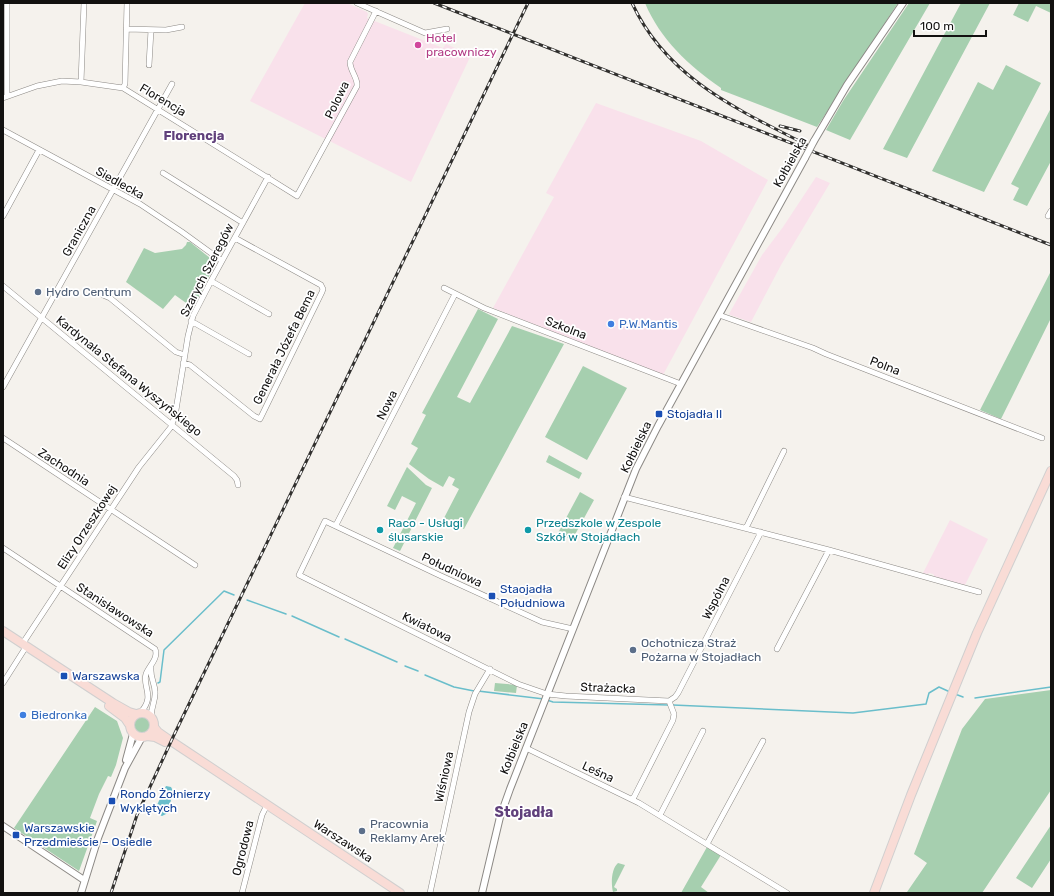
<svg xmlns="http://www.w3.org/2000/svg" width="1054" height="896" viewBox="0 0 1054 896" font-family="Rubik,sans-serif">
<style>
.industrial{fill:#f9e1eb}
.green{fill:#a6cfaf}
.water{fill:#6abecb}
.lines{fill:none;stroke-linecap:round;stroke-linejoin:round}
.stream{stroke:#6abecb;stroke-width:1.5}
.minor-casing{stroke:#8c8985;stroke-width:6}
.tertiary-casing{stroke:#8c8985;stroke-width:8}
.primary-casing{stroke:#d0cfcf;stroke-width:10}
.minor{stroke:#fff;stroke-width:5}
.tertiary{stroke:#fff;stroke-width:6}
.primary{stroke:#f9dcd6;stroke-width:8}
.rail-casing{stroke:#31302e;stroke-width:3}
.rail{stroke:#fff;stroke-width:1.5;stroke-dasharray:4.5;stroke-linecap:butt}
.tertiary-bridge-casing{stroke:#8c8985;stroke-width:8;stroke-linecap:butt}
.tertiary-bridge{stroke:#fff;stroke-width:6}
.hotel-dot{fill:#d1479c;stroke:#fff;stroke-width:1.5}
.service-dot{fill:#5c6f8a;stroke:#fff;stroke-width:1.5}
.shop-dot{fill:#3f7fe0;stroke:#fff;stroke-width:1.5}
.transit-dot{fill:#1a4fb4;stroke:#fff;stroke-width:1.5}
.culture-dot{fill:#0f9aa8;stroke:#fff;stroke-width:1.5}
.labels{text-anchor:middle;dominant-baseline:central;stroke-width:3.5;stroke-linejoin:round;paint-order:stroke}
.hotel-label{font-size:12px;fill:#b23c85;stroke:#fff;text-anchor:start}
.street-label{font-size:12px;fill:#121110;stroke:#fff}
.service-label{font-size:12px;fill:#4e5e75;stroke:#fff;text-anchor:start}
.shop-label{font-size:12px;fill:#366cbe;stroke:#fff;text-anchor:start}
.transit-label{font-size:12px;fill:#164399;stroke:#fff;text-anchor:start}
.culture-label{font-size:12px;fill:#0d838f;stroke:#fff;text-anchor:start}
.neighbourhood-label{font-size:13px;font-weight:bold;fill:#60407b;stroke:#fff}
.quarter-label{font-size:14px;font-weight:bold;fill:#60407b;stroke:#fff}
</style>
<rect width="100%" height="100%" fill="#f5f2ed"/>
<path class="industrial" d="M305 3H347L367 12 368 14 367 18 443 48 446 44 471 55 411 182 250 101Z
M596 103 701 141 768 180 663 375 493 308 554 197 546 193Z
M816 177 830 183 781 265 751 322 730 315 729 314 762 255 783 227Z
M950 520 988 539 965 585 935 577 933 574 929 573 927 574 923 573Z"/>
<path class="green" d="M645 3H898L817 127 721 90V88C689 66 660 39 645 3Z
M909 3H930L850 140 826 130 843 101Z
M961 3H990L907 158 883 149Z
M1019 3H1051V13L1036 6 1028 22 1013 15Z
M1006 65 1041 83 984 192 932 171 978 82 993 90Z
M1051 108V161L1027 206 1013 200 1019 188 1011 184Z
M187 242H190L210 258 211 260 207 267 212 270 193 308 175 295 163 309 126 282 144 248 155 253 182 249 186 245Z
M1051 271V318L1001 419 980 410Z
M478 309 498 319 457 397 470 403 512 326 564 344 464 529 444 518 459 489 452 485 455 479 449 476 443 487 429 479 409 464 418 448 411 444 426 415 422 413Z
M583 366 627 388 587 460 545 437Z
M549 455 582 473 579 479 546 462Z
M407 467 426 485 432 488 400 551 393 548 416 503 402 496 395 510 387 506Z
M580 492 594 500 572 540 558 533Z
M495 683 517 685 516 693 494 691Z
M1051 690V790L982 893 907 892 927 863 914 854 962 729 985 699Z
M95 707 117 721 123 738 116 765 111 777 108 776 99 794 90 818 97 821 79 871 14 828Z
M132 725a10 10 0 1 1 20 0a10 10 0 1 1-20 0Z
M1051 825V859L1032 888 1016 878Z
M707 847 721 855 701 887 709 893H681Z
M618 863 625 865 614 887 617 889V891L613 892C611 884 611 869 618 863Z"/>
<path class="water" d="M166 786 171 787 173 791 168 813 162 816 157 814V805Z"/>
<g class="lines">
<path class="stream" d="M247 600 286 614
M292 616 339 637
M345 639 397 662
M405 666 418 671
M425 675 454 687 474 691
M158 683 160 682 164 650 224 591 234 595
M478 691 544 699
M955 694 963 697
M975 698 1051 687
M547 700 553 702 669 705
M673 705 853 713 926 704 929 693 939 687 950 692"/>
<defs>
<path id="minor" d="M357 3 425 33 447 29
M126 29 166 30 182 27
M149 65 151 30
M81 82 84 3
M123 88 125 84 127 3
M7 96V3
M3 98 37 86 62 81 81 82 123 88 297 196 357 86C358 78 350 71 350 62L376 11
M3 130 140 204 182 232 222 261
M163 173 243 223
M3 216 39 150
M1048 216 1051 211
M211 281 269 314
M3 286 234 476 237 480 238 485
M444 288 484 308 681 384
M103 295 110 298 176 352 185 355
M719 315 813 348 826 354 1042 438
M191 321 249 354
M183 363 190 365 254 416 260 419 322 292 323 289 321 285 235 238
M3 387 172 84
M3 438 195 565
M624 497 829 550 979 592
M336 525 455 294
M746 528 784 451
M3 548 155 649C159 658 149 666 146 674 142 687 156 696 140 713
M573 629 542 622 439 575 325 521 299 575 518 684 547 694 566 696 669 701
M23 643 139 467 171 427 175 416 188 336 193 316 211 281 268 177
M777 649 829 550
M151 667C150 679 155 683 155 692 156 701 150 708 152 717
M3 683 24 650
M669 701 675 697 678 693 761 532
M526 748 639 803 787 893
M633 799 673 720 674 714 669 701
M660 815 703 731
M707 844 763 741
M242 893 262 815 265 809
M430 893 469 712 475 694 490 669"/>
<path id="tertiary" d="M814 141 847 85 903 3
M126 760 133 734
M3 826 84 880
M81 893 98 838 125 768 142 737
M482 893 500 817 510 789 636 469 658 426 805 158"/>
<path id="primary" d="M3 631 113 703 129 712 136 714
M109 706 125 718 129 724
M130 725a12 12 0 1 1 24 0a12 12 0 1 1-24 0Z
M154 727 158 732 168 739 400 893
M147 736 155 737 165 742
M874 893 911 795 977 633 1051 471"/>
</defs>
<use href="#minor" class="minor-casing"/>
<use href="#tertiary" class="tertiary-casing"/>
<use href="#primary" class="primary-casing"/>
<use href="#minor" class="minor"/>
<use href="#tertiary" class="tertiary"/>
<use href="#primary" class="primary"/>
<defs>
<path id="rail" d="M434 3 1051 245
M632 3C667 79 739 110 809 146
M780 126 800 131
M111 893 137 815 174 735 528 3"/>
</defs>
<use href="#rail" class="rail-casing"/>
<use href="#rail" class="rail"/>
<defs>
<path id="tertiary-bridge" d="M805 158 814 141"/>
</defs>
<use href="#tertiary-bridge" class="tertiary-bridge-casing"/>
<use href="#tertiary-bridge" class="tertiary-bridge"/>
</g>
<circle class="hotel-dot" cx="418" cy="45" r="4"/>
<g class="service-dot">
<circle cx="38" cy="292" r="4"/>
<circle cx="633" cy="650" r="4"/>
<circle cx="362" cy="831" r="4"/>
</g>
<g class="shop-dot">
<circle cx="611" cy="324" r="4"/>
<circle cx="23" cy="715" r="4"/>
</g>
<g class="transit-dot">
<rect x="655" y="410" width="8" height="8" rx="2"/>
<rect x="488" y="592" width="8" height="8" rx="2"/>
<rect x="60" y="672" width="8" height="8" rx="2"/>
<rect x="108" y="797" width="8" height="8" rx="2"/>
<rect x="12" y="831" width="8" height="8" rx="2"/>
</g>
<g class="culture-dot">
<circle cx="380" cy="530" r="4"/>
<circle cx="528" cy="530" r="4"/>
</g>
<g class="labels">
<g class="hotel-label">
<text x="426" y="38">Hotel<tspan x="426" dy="14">pracowniczy</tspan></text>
</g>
<g class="street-label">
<text transform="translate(163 100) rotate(31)">Florencja</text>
<text transform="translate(337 100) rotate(-64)">Polowa</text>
<text transform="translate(790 162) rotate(-61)">Kołbielska</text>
<text transform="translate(120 183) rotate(29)">Siedlecka</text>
<text transform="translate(79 231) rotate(-61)">Graniczna</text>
<text transform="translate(207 270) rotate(-63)">Szarych Szeregów</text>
<text transform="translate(566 328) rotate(21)">Szkolna</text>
<text transform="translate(284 347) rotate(-64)">Generała Józefa Bema</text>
<text transform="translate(885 366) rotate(21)">Polna</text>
<text transform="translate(129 376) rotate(39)">Kardynała Stefana Wyszyńskiego</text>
<text transform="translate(387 405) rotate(-63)">Nowa</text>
<text transform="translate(636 447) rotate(-64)">Kołbielska</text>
<text transform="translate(64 467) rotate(33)">Zachodnia</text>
<text transform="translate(87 527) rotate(-57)">Elizy Orzeszkowej</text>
<text transform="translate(452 570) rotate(25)">Południowa</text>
<text transform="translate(716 598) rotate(-63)">Wspólna</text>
<text transform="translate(115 610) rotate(33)">Stanisławowska</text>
<text transform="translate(427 627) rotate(26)">Kwiatowa</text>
<text transform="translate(608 688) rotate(2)">Strażacka</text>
<text transform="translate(514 748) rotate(-68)">Kołbielska</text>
<text transform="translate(598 772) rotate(25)">Leśna</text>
<text transform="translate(444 777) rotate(-78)">Wiśniowa</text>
<text transform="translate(343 841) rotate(33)">Warszawska</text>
<text transform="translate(243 848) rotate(-76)">Ogrodowa</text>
</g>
<g class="service-label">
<text x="46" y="292">Hydro Centrum</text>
<text x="641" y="643">Ochotnicza Straż<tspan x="641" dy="14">Pożarna w Stojadłach</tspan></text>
<text x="370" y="824">Pracownia<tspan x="370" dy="14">Reklamy Arek</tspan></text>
</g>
<g class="shop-label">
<text x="619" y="324">P.W.Mantis</text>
<text x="31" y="715">Biedronka</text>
</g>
<g class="transit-label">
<text x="667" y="414">Stojadła II</text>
<text x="500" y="589">Staojadła<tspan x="500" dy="14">Południowa</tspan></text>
<text x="72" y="676">Warszawska</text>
<text x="120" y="794">Rondo Żołnierzy<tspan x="120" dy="14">Wyklętych</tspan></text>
<text x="24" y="828">Warszawskie<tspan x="24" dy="14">Przedmieście – Osiedle</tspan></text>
</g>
<g class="culture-label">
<text x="388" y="523">Raco - Usługi<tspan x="388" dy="14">ślusarskie</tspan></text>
<text x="536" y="523">Przedszkole w Zespole<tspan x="536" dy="14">Szkół w Stojadłach</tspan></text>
</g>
<g class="neighbourhood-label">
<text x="194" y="135">Florencja</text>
</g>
<g class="quarter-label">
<text x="524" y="812">Stojadła</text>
</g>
</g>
<rect width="1054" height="896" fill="none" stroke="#121110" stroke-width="8"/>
<path d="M914 30v6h72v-6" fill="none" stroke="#121110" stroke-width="2"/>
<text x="920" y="30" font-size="12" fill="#121110" stroke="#ffffff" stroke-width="3" paint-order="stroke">100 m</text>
</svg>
